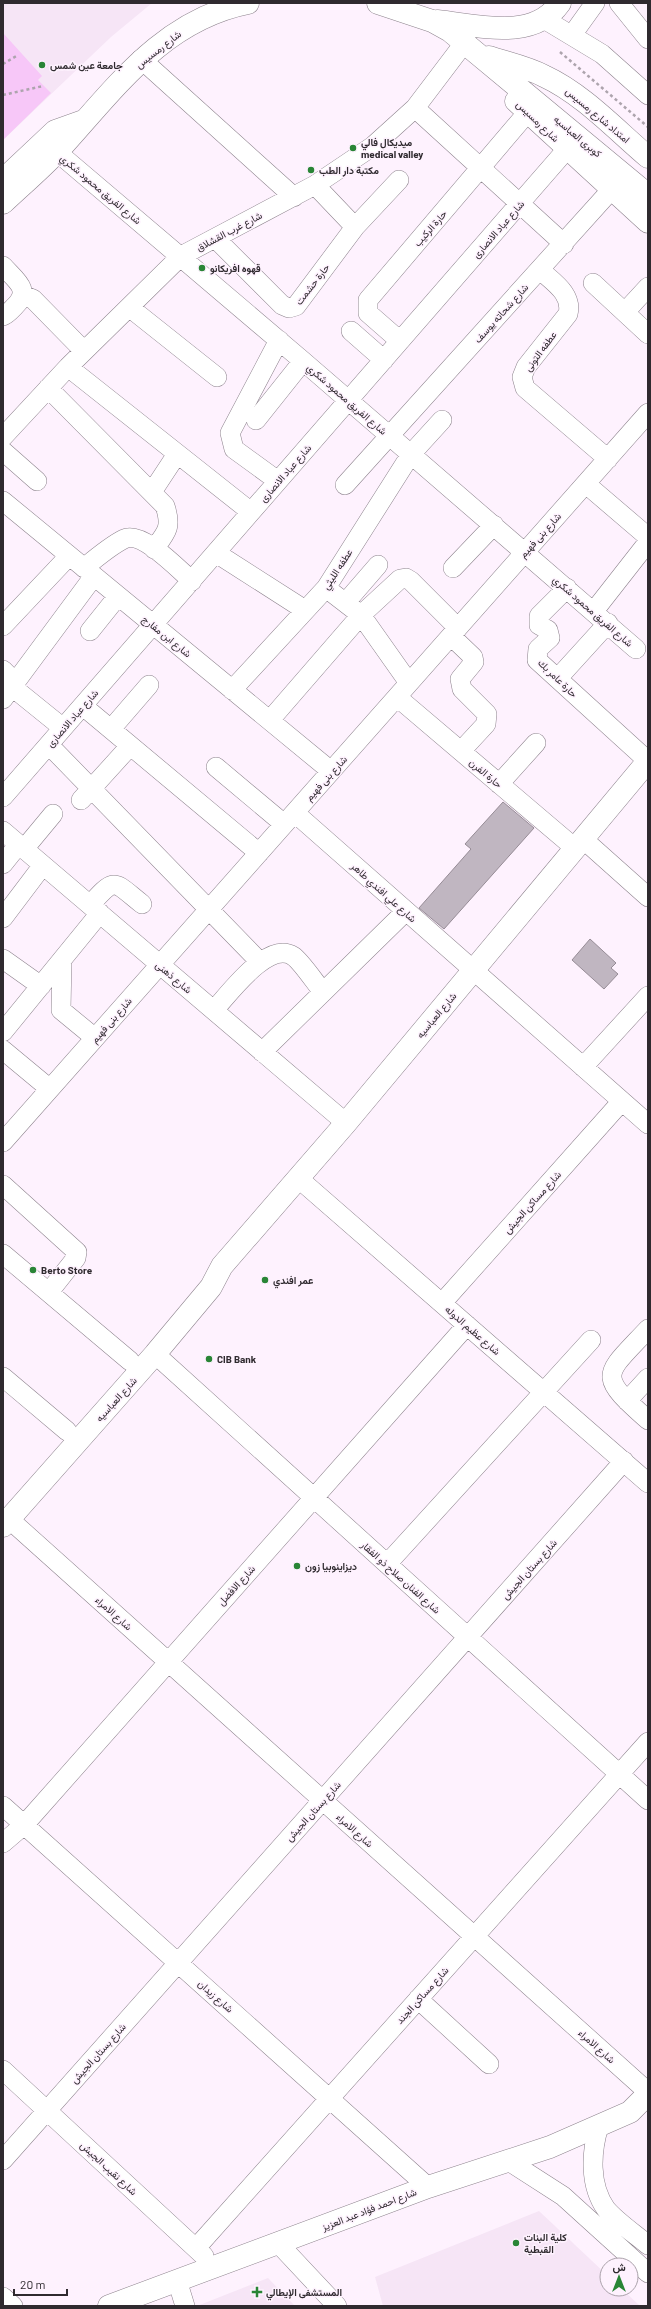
<svg xmlns="http://www.w3.org/2000/svg" width="651" height="2309" viewBox="0 0 651 2309" font-family="Barlow,Vazirmatn,sans-serif">
<style>
.built{fill:#f6e5f6}
.green{fill:#f7c7f8}
.building{fill:#c0b6c1;stroke:#968c96}
.lines{fill:none;stroke-linecap:round;stroke-linejoin:round}
.minor-casing{stroke:#8d838d;stroke-width:20}
.major-casing{stroke:#8d838d;stroke-width:23}
.path{stroke:#ada4ad;stroke-width:2.5;stroke-dasharray:3 3;stroke-linecap:butt}
.minor{stroke:#fff;stroke-width:19}
.major{stroke:#fff;stroke-width:22}
.poi-dot{fill:#298536;stroke:#fef2fe;stroke-width:1.5}
.labels{text-anchor:middle;dominant-baseline:central;stroke-width:3;stroke-linejoin:round;paint-order:stroke}
.street-label{font-size:10px;fill:#2f2a2f;stroke:#fef2fe}
.poi-label{font-size:10px;font-weight:bold;fill:#2f2a2f;stroke:#fef2fe;text-anchor:start}
</style>
<rect width="100%" height="100%" fill="#fef2fe"/>
<path class="built" d="M3 3H152L111 37 3 140Z
M539 2211 607 2275V2289H622L640 2306H383L375 2277Z
M268 2278 295 2306H197Z"/>
<path class="green" d="M3 33 42 76 38 80 51 93 3 140Z"/>
<path class="building" d="M503 802 534 828 444 929 419 908 471 849 465 844Z
M590 939 616 963 611 968 618 974 604 989 572 960Z"/>
<g class="lines">
<defs>
<path id="minor" d="M619 3 648 39
M544 19 602 54 648 95
M572 35 595 3
M141 59 294 197
M415 108 564 244
M57 152 303 361 636 649
M315 185 355 227
M215 238 282 305 289 308 296 306 355 227 399 180
M3 266C15 280 32 289 15 306 11 310 8 314 3 316
M540 270C553 282 573 294 568 314L526 367 522 377 525 388 608 459
M593 283 648 334
M23 295 33 299 84 351
M129 307 217 377
M625 312 648 287
M351 331 384 360
M400 341 368 313V300L527 113
M68 367 251 512
M48 388 165 506C172 527 167 532 154 549
M256 420 303 361
M3 437 68 367 181 256 315 185 373 146 415 108 465 42
M3 451 37 481
M278 481 234 449 230 433 279 340
M586 484 648 537
M345 485 612 189
M152 492 177 454
M3 501 331 771
M216 553 305 610
M84 568C96 558 110 546 124 539 142 530 178 569 192 581
M453 568 494 525
M326 588 361 615 409 683
M567 588 539 616V625L548 630 550 638 538 649 537 660 648 761
M346 602 378 565
M594 611 648 542
M3 626 69 556
M90 631 118 596
M451 636 473 657 474 662 460 679 462 689 487 714 486 724 461 751
M3 670 12 679 16 690 63 728
M558 678 608 623
M232 690 326 588 411 454 442 420
M397 697 576 849
M3 699 94 576
M83 706 259 853
M270 720 361 615 400 579 406 578 411 581 458 628
M111 729 149 685
M49 745 260 962
M216 767 284 824
M499 784 536 743
M3 797 567 149
M81 800 130 746
M295 813 648 1124
M3 831 346 1123
M583 839 648 897
M24 849 53 814
M3 864 19 844
M90 905C116 876 113 881 142 904
M3 918 43 865
M3 959 41 986
M62 960 61 1010 95 1038
M214 1010C229 994 268 940 293 956 301 961 316 984 323 992
M3 1032 100 913
M3 1050 50 1089
M262 1052 406 911
M583 1067 648 996
M3 1142 648 413
M298 1178 648 1483
M3 1185 77 1252 76 1258 49 1292
M3 1254 130 1361
M442 1303 622 1101
M648 1329C604 1376 596 1374 648 1420
M155 1354 648 1800
M3 1377 67 1431
M627 1401 648 1378
M9 1519 648 2092
M387 1564 591 1340
M3 1806 428 2187
M3 1843 24 1825 467 1325
M418 1999 489 2064
M3 2070 204 2256
M599 2126C591 2152 589 2185 606 2209 617 2222 635 2234 648 2245
M3 2160 624 1461
M507 2160 563 2196 648 2273
M278 2243 337 2306
M196 2248 648 1742
M177 2280 185 2306
M3 2297 13 2306"/>
<path id="major" d="M378 3 432 21 450 31 648 195
M437 21C477 25 533 42 560 3
M489 57C507 63 527 67 544 76 583 94 616 130 648 157
M516 101 648 222
M3 180 55 131 83 121
M3 203C21 186 41 169 58 151 114 90 162 20 248 3
M3 1526 155 1354 211 1287 222 1266 346 1123 648 761
M109 2306 428 2187 550 2147 630 2112 648 2094"/>
</defs>
<use href="#minor" class="minor-casing"/>
<use href="#major" class="major-casing"/>
<path class="path" d="M560 52 648 127
M3 64 18 55
M3 95 43 86"/>
<use href="#minor" class="minor"/>
<use href="#major" class="major"/>
</g>
<g class="poi-dot">
<circle cx="42" cy="65" r="4"/>
<circle cx="353" cy="148" r="4"/>
<circle cx="311" cy="170" r="4"/>
<circle cx="202" cy="268" r="4"/>
<circle cx="33" cy="1270" r="4"/>
<circle cx="265" cy="1280" r="4"/>
<circle cx="209" cy="1359" r="4"/>
<circle cx="297" cy="1566" r="4"/>
<circle cx="516" cy="2243" r="4"/>
<path d="M255 2286h4v4h4v4h-4v4h-4v-4h-4v-4h4z"/>
</g>
<g class="labels">
<g class="street-label">
<text transform="translate(158 49) rotate(-38)">شارع رمسيس</text>
<text transform="translate(598 115) rotate(40)">امتداد شارع رمسيس</text>
<text transform="translate(538 121) rotate(44)">شارع رمسيس</text>
<text transform="translate(578 136) rotate(40)">كوبرى العباسيه</text>
<text transform="translate(101 189) rotate(40)">شارع الفريق محمود شكري</text>
<text transform="translate(430 228) rotate(-49)">حارة الركيب</text>
<text transform="translate(498 229) rotate(-49)">شارع عباد الانصارى</text>
<text transform="translate(229 231) rotate(-28)">شارع غرب القشلاق</text>
<text transform="translate(312 284) rotate(-52)">حارة حشمت</text>
<text transform="translate(501 313) rotate(-48)">شارع شحاته يوسف</text>
<text transform="translate(540 351) rotate(-54)">عطفه التونى</text>
<text transform="translate(347 399) rotate(41)">شارع الفريق محمود شكري</text>
<text transform="translate(285 473) rotate(-49)">شارع عباد الانصارى</text>
<text transform="translate(540 535) rotate(-48)">شارع بنى فهيم</text>
<text transform="translate(337 569) rotate(-57)">عطفه الليثي</text>
<text transform="translate(593 611) rotate(41)">شارع الفريق محمود شكري</text>
<text transform="translate(167 636) rotate(39)">شارع ابن مفارج</text>
<text transform="translate(558 678) rotate(44)">حارة عامر بك</text>
<text transform="translate(72 718) rotate(-49)">شارع عباد الانصارى</text>
<text transform="translate(486 773) rotate(40)">حارة الفرن</text>
<text transform="translate(326 778) rotate(-48)">شارع بنى فهيم</text>
<text transform="translate(384 892) rotate(42)">شارع علي افندي طاهر</text>
<text transform="translate(174 977) rotate(40)">شارع ذهنى</text>
<text transform="translate(436 1015) rotate(-50)">شارع العباسيه</text>
<text transform="translate(111 1020) rotate(-49)">شارع بنى فهيم</text>
<text transform="translate(532 1202) rotate(-48)">شارع مساكن الجيش</text>
<text transform="translate(473 1330) rotate(41)">شارع عظيم الدوله</text>
<text transform="translate(116 1399) rotate(-48)">شارع العباسيه</text>
<text transform="translate(529 1569) rotate(-48)">شارع بستان الجيش</text>
<text transform="translate(401 1577) rotate(42)">شارع الفنان صلاح ذو الفقار</text>
<text transform="translate(236 1585) rotate(-48)">شارع الافضل</text>
<text transform="translate(114 1613) rotate(42)">شارع الامراء</text>
<text transform="translate(313 1811) rotate(-48)">شارع بستان الجيش</text>
<text transform="translate(355 1830) rotate(42)">شارع الامراء</text>
<text transform="translate(422 1995) rotate(-48)">شارع مساكن الجند</text>
<text transform="translate(216 1996) rotate(42)">شارع زيدان</text>
<text transform="translate(597 2046) rotate(42)">شارع الامراء</text>
<text transform="translate(98 2053) rotate(-48)">شارع بستان الجيش</text>
<text transform="translate(109 2168) rotate(43)">شارع نقيب الجيش</text>
<text transform="translate(369 2209) rotate(-21)">شارع احمد فؤاد عبد العزيز</text>
</g>
<g class="poi-label">
<text x="50" y="65">جامعة عين شمس</text>
<text x="361" y="142">ميديكال فالي<tspan x="361" dy="12">medical valley</tspan></text>
<text x="319" y="170">مكتبة دار الطب</text>
<text x="210" y="268">قهوه افريكانو</text>
<text x="41" y="1270">Berto Store</text>
<text x="273" y="1280">عمر افندي</text>
<text x="217" y="1359">CIB Bank</text>
<text x="305" y="1566">ديزاينوبيا زون</text>
<text x="524" y="2237">كلية البنات<tspan x="524" dy="12">القبطية</tspan></text>
<text x="266" y="2292">المستشفى الإيطالي</text>
</g>
</g>
<rect width="651" height="2309" fill="none" stroke="#2f2a2f" stroke-width="8"/>
<g transform="translate(619 2277)"><circle r="19" fill="#fef2fe" stroke="#aba2ab"/>
<path d="M0-3L7 15L0 10L-7 15Z" fill="#298536"/>
<text y="-6" font-size="11" font-weight="bold" text-anchor="middle" fill="#2f2a2f">ش</text>
</g>
<path d="M14 2289v6h53v-6" fill="none" stroke="#2f2a2f" stroke-width="2"/>
<text x="20" y="2289" font-size="12" fill="#2f2a2f" stroke="#fef2fe" stroke-width="3" paint-order="stroke">20 m</text>
</svg>
